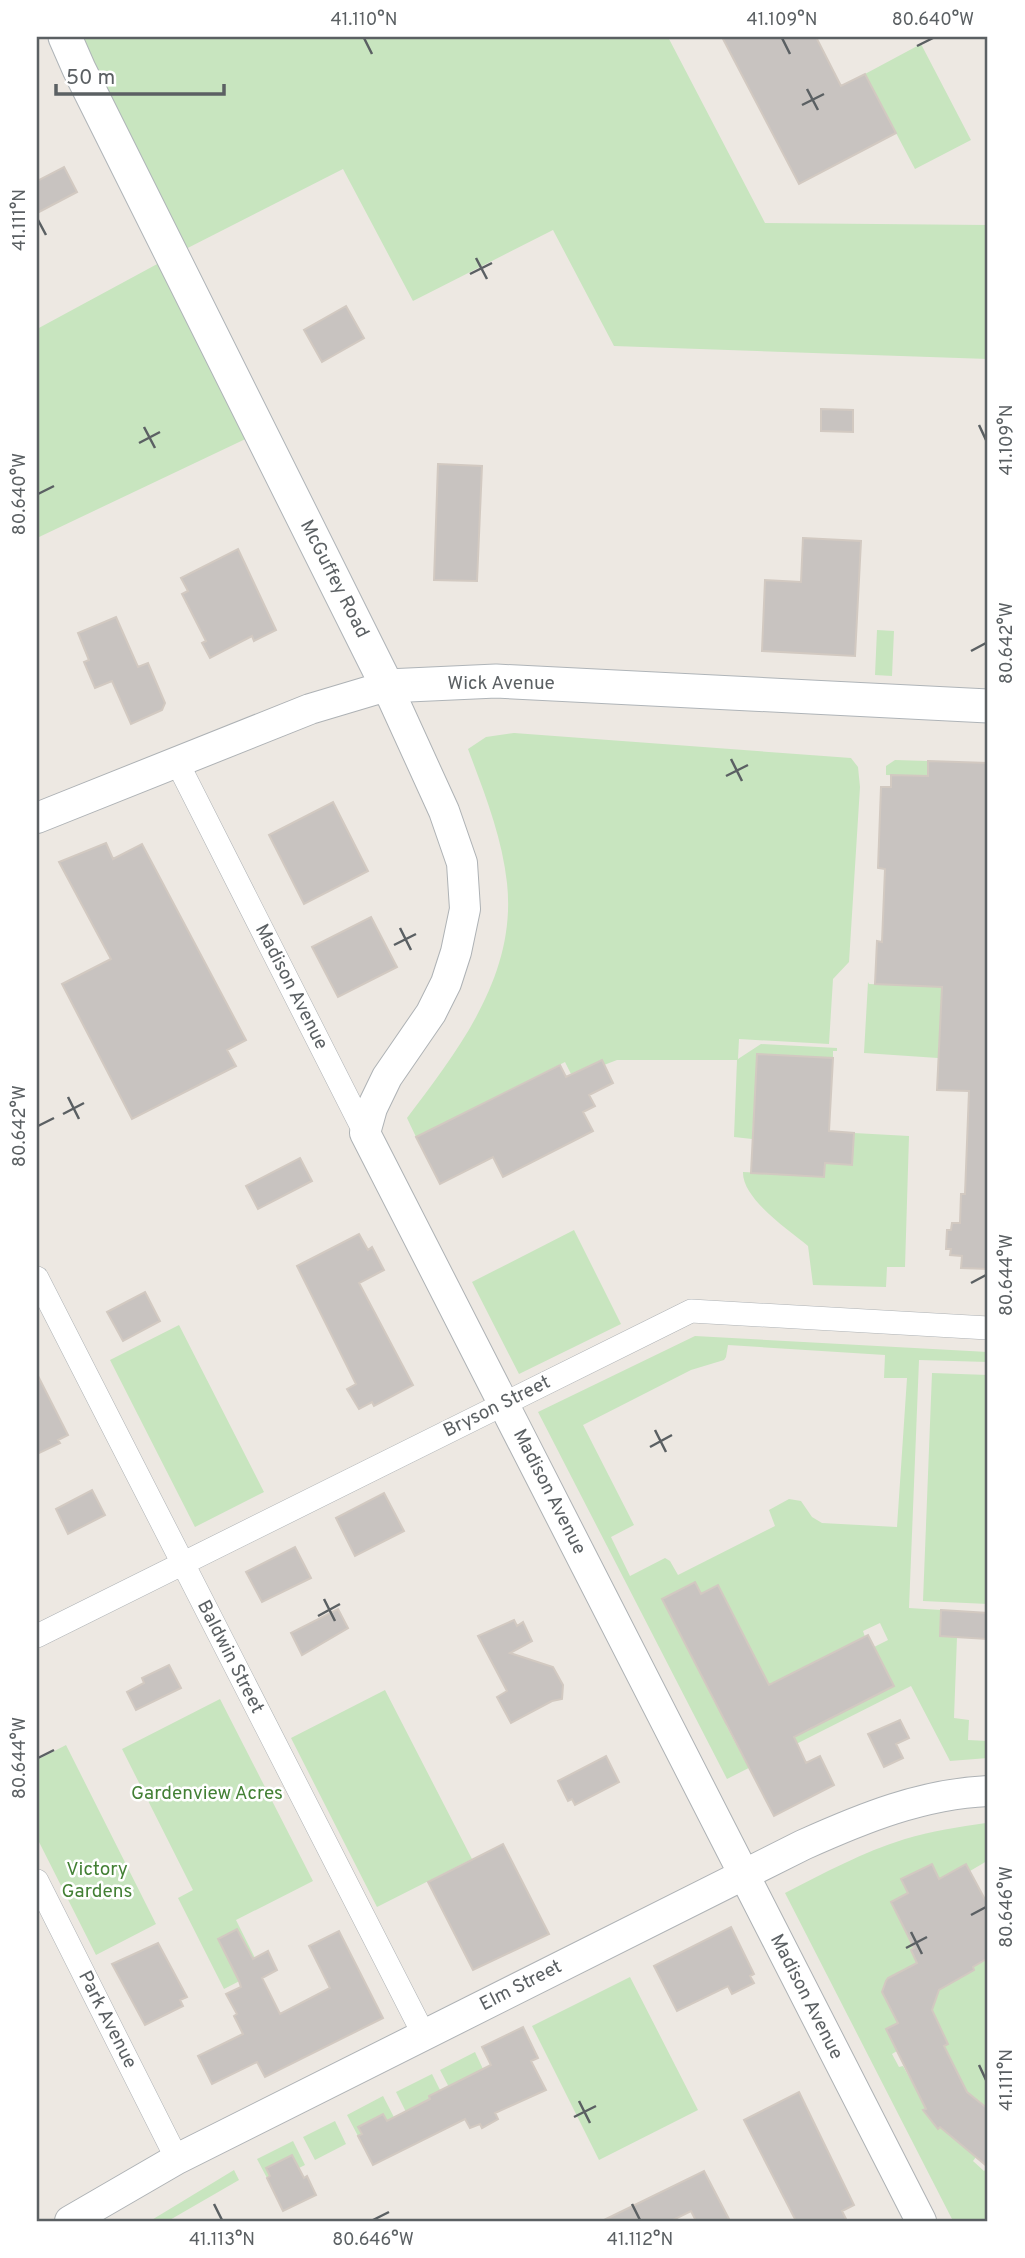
<svg xmlns="http://www.w3.org/2000/svg" width="1025" height="2258" viewBox="0 0 1025 2258" font-family="Overpass,sans-serif">
<style>
.green{fill:#c8e5bf;fill-rule:evenodd}
.building{fill:#c8c3c0;stroke:#d2c9c1;stroke-width:2}
.lines{fill:none;stroke-linecap:round;stroke-linejoin:round}
.minor-casing{stroke:#aeb2b5;stroke-width:24}
.tertiary-casing{stroke:#aeb2b5;stroke-width:32}
.secondary-casing{stroke:#afb4b8;stroke-width:35}
.minor{stroke:#fff;stroke-width:23}
.tertiary{stroke:#fff;stroke-width:30}
.secondary{stroke:#fff;stroke-width:33}
.ticks{fill:none;stroke:#5b6063;stroke-width:2.5}
.labels{text-anchor:middle;dominant-baseline:central;stroke-width:5;stroke-linejoin:round;paint-order:stroke}
.street-label{font-size:19px;fill:#5b6063;stroke:#fff}
.park-label{font-size:19px;fill:#438035;stroke:#fff}
.neatline{fill:none;stroke:#5b6063;stroke-width:2.5}
.ticks-label{font-size:18px;text-anchor:middle;fill:#5b6063}
</style>
<rect width="100%" height="100%" fill="#ede8e2"/>
<path class="green" d="M65 37H668L765 223 988 225V359L614 346 553 230 413 301 343 169 172 256 260 432 37 538V329L172 256Z
M921 44 971 140 915 169 865 74Z
M877 630 894 631 892 676 875 675Z
M514 733 851 758 858 767 860 787 849 962 833 979 829 1044 739 1039 738 1059 761 1044 837 1048V1051H833V1058L757 1054 752 1139 734 1137 737 1060H617L604 1065 601 1060 571 1074 565 1062 416 1137 407 1118C459 1049 517 975 507 883 502 836 484 792 468 749L486 737Z
M895 760 928 761V776L886 775V766Z
M868 982 869 984 942 987 938 1058 864 1053Z
M854 1133 909 1136 905 1267H887L886 1287 813 1285 808 1246C789 1230 742 1199 743 1172L824 1176 825 1163 852 1165Z
M574 1230 621 1324 519 1374 472 1282Z
M179 1325 264 1492 195 1527 110 1360Z
M695 1336 988 1352V1362L919 1360 909 1608 941 1610 940 1636 957 1637 954 1718 969 1720 968 1740 988 1741V1758L950 1761 911 1686 727 1779 538 1412ZM728 1345 885 1355 884 1378H907L897 1527 822 1523 812 1517 801 1501 789 1499 769 1510 775 1526 678 1575 670 1561 665 1558 630 1576 611 1537 634 1525 583 1425 691 1370 724 1360 726 1357ZM694 1582 701 1594 718 1585 769 1685 865 1637 863 1631 880 1623 888 1640 874 1647 894 1686 745 1761 726 1725 728 1723 715 1703 662 1599Z
M932 1373 988 1375V1604L923 1601Z
M385 1690 472 1859 377 1907 291 1738Z
M220 1699 313 1881 236 1920 261 1970 224 1989 178 1898 193 1890 122 1749Z
M66 1745 156 1924 96 1955 37 1838V1760Z
M986 1823 987 1861 970 1871 966 1864 939 1879 932 1864 901 1879 908 1893 891 1902 904 1929 921 1921 919 1966 906 1968 893 1975 894 1982 887 1979 883 1991 901 2021 886 2029 897 2051 892 2054 899 2067 903 2066 927 2109 923 2111 938 2129 942 2125 947 2133 976 2157 973 2161 984 2171 988 2167V2221H953L785 1893C824 1873 863 1852 905 1839 931 1831 959 1827 986 1823Z
M988 1958V2109L976 2099 973 2101 961 2086 963 2084 923 2004 928 1993Z
M630 1977 698 2110 599 2160 532 2026Z
M475 2052 498 2101 452 2093 440 2070Z
M432 2074 442 2094 410 2120 396 2092Z
M383 2096 398 2125 391 2128 383 2114 358 2127 362 2134 358 2136 347 2115Z
M335 2121 346 2144 315 2160 303 2137Z
M293 2141 305 2165 299 2168 292 2156 267 2178 257 2159Z
M234 2170 239 2180 168 2221H150Z"/>
<path class="building" d="M722 37H816L841 86 865 74 896 133 799 184Z
M64 167 77 192 37 213V181Z
M346 306 364 338 322 362 304 330Z
M821 409 853 410V432L821 431Z
M438 464 482 466 477 581 434 580Z
M803 538 861 541 855 656 762 651 765 580 801 582Z
M238 549 276 630 254 641 252 636 210 658 202 643 206 641 182 594 188 591 181 578Z
M116 617 138 667 148 663 165 703 162 710 131 724 112 681 95 688 84 662 89 660 78 633Z
M928 761 988 763V1269L961 1268 962 1256 950 1255 951 1249H946L947 1230H951L952 1223H960L961 1194H965L969 1091 937 1090 942 987 875 984 877 941 882 942 885 869 878 868 881 787H891V775L928 776Z
M333 802 368 871 304 904 269 835Z
M106 843 113 859 142 844 246 1040 227 1050 236 1066 132 1119 62 984 111 959 59 862Z
M371 917 397 967 338 997 312 947Z
M757 1054 833 1058 829 1131 854 1133 852 1165 825 1163 824 1177 751 1173Z
M602 1060 613 1083 589 1095 595 1106 583 1112 593 1131 503 1177 493 1157 440 1184 416 1137 560 1065 566 1077Z
M300 1158 312 1181 258 1209 246 1186Z
M359 1234 368 1250 372 1247 384 1270 359 1283 413 1385 374 1406 372 1402 359 1409 347 1389 356 1384 297 1266Z
M145 1292 160 1321 123 1341 107 1312Z
M37 1374 68 1435 58 1440 60 1443 37 1454Z
M92 1490 105 1515 68 1534 56 1509Z
M384 1493 404 1531 355 1556 336 1518Z
M295 1547 311 1578 262 1602 246 1572Z
M695 1582 701 1594 718 1585 769 1685 868 1635 894 1686 794 1737 806 1763 820 1756 834 1785 774 1816 662 1599Z
M338 1609 348 1628 302 1655 291 1633Z
M941 1610 988 1613 987 1639 940 1636Z
M514 1620 517 1626 523 1622 532 1641 510 1653 553 1667 563 1685 562 1699 552 1701 511 1723 497 1697 507 1691 478 1636Z
M169 1665 181 1688 136 1710 127 1692 144 1683 142 1678Z
M900 1720 909 1738 896 1744 903 1758 884 1767 868 1734Z
M606 1756 619 1782 575 1805 572 1799 568 1801 558 1781Z
M503 1844 549 1934 473 1970 428 1882Z
M932 1864 939 1879 966 1864 988 1905V1958L973 1967 974 1970 939 1990 932 2010 948 2044 944 2046 967 2092 988 2109V2167L940 2127 938 2129 923 2110 926 2109 886 2029 898 2023 882 1992 886 1981 888 1978 917 1963 911 1950 914 1948 891 1902 908 1893 901 1879Z
M731 1927 754 1974 750 1976 754 1983 732 1994 728 1986 677 2011 654 1966Z
M237 1929 253 1959 268 1951 277 1970 262 1978 280 2014 330 1988 309 1946 339 1931 383 2018 265 2077 257 2062 212 2084 198 2056 243 2034 234 2016 237 2014 226 1994 241 1987 239 1981 218 1939Z
M158 1943 187 1997 180 2000 183 2006 145 2025 112 1964Z
M523 2027 538 2058 531 2061 546 2090 495 2113 498 2119 482 2128 480 2124 470 2128 465 2119 373 2165 358 2136 362 2134 358 2127 383 2114 387 2121 430 2099 429 2096 491 2065 482 2047Z
M799 2092 854 2205 842 2211 847 2221H796L744 2120Z
M292 2155 304 2178 307 2176 316 2195 283 2211 267 2178 270 2176 266 2168Z
M704 2171 730 2221H696L691 2211 671 2221H602Z"/>
<g class="lines">
<defs>
<path id="minor" d="M177 762 365 1133
M37 1278 424 2035
M37 1636 691 1311 988 1328
M37 1881 177 2159"/>
<path id="tertiary" d="M37 818 310 709 387 686 444 811 462 863 465 909 456 952 446 983 431 1013 387 1077 372 1108 365 1133 921 2221
M70 2221 177 2159 803 1845C863 1818 922 1794 988 1791"/>
<path id="secondary" d="M65 37 79 69 387 686 496 681 988 706"/>
</defs>
<use href="#minor" class="minor-casing"/>
<use href="#tertiary" class="tertiary-casing"/>
<use href="#secondary" class="secondary-casing"/>
<use href="#minor" class="minor"/>
<use href="#tertiary" class="tertiary"/>
<use href="#secondary" class="secondary"/>
</g>
<path class="ticks" d="M364 38 372 54M782 38 790 54M917 46 933 38M807 89 818 110M802 105 824 94M38 220 46 235M476 258 487 279M470 274 492 263M979 425 986 440M144 427 155 448M139 443 160 432M38 494 54 486M971 651 986 643M731 759 742 781M726 776 748 765M400 928 411 950M394 945 416 934M68 1097 79 1119M63 1114 84 1103M38 1126 54 1118M971 1283 986 1275M655 1430 666 1452M650 1447 672 1435M324 1599 335 1621M318 1616 340 1604M38 1758 54 1750M971 1915 986 1907M911 1932 922 1954M906 1948 927 1937M979 2065 986 2080M579 2101 590 2123M574 2117 596 2106M214 2204 222 2220M632 2204 640 2220M373 2220 389 2212"/>
<g class="labels">
<g class="street-label">
<text transform="translate(334 579) rotate(63)">McGuffey Road</text>
<text x="501" y="684">Wick Avenue</text>
<text transform="translate(291 987) rotate(63)">Madison Avenue</text>
<text transform="translate(497 1407) rotate(-26)">Bryson Street</text>
<text transform="translate(549 1492) rotate(63)">Madison Avenue</text>
<text transform="translate(230 1657) rotate(63)">Baldwin Street</text>
<text transform="translate(521 1986) rotate(-27)">Elm Street</text>
<text transform="translate(806 1997) rotate(63)">Madison Avenue</text>
<text transform="translate(107 2020) rotate(63)">Park Avenue</text>
</g>
<g class="park-label">
<text x="207" y="1794">Gardenview Acres</text>
<text x="97" y="1870">Victory<tspan x="97" dy="22">Gardens</tspan></text>
</g>
</g>
<rect width="1025" height="2258" fill="none" stroke="#ffffff" stroke-width="77"/>
<path d="M56 84v10h168v-10" fill="none" stroke="#5b6063" stroke-width="3.5"/>
<text x="66" y="84" font-size="21" fill="#5b6063" stroke="#ffffff" stroke-width="5" paint-order="stroke">50 m</text>
<rect x="38" y="38" width="948" height="2182" class="neatline"/>
<g class="ticks-label">
<text x="364" y="25">41.110°N</text>
<text x="782" y="25">41.109°N</text>
<text x="933" y="25">80.640°W</text>
<text transform="translate(19 220) rotate(-90)" y="6">41.111°N</text>
<text transform="translate(1006 440) rotate(-90)" y="6">41.109°N</text>
<text transform="translate(19 494) rotate(-90)" y="6">80.640°W</text>
<text transform="translate(1006 643) rotate(-90)" y="6">80.642°W</text>
<text transform="translate(19 1126) rotate(-90)" y="6">80.642°W</text>
<text transform="translate(1006 1275) rotate(-90)" y="6">80.644°W</text>
<text transform="translate(19 1758) rotate(-90)" y="6">80.644°W</text>
<text transform="translate(1006 1907) rotate(-90)" y="6">80.646°W</text>
<text transform="translate(1006 2080) rotate(-90)" y="6">41.111°N</text>
<text x="222" y="2245">41.113°N</text>
<text x="373" y="2245">80.646°W</text>
<text x="640" y="2245">41.112°N</text>
</g>
</svg>
